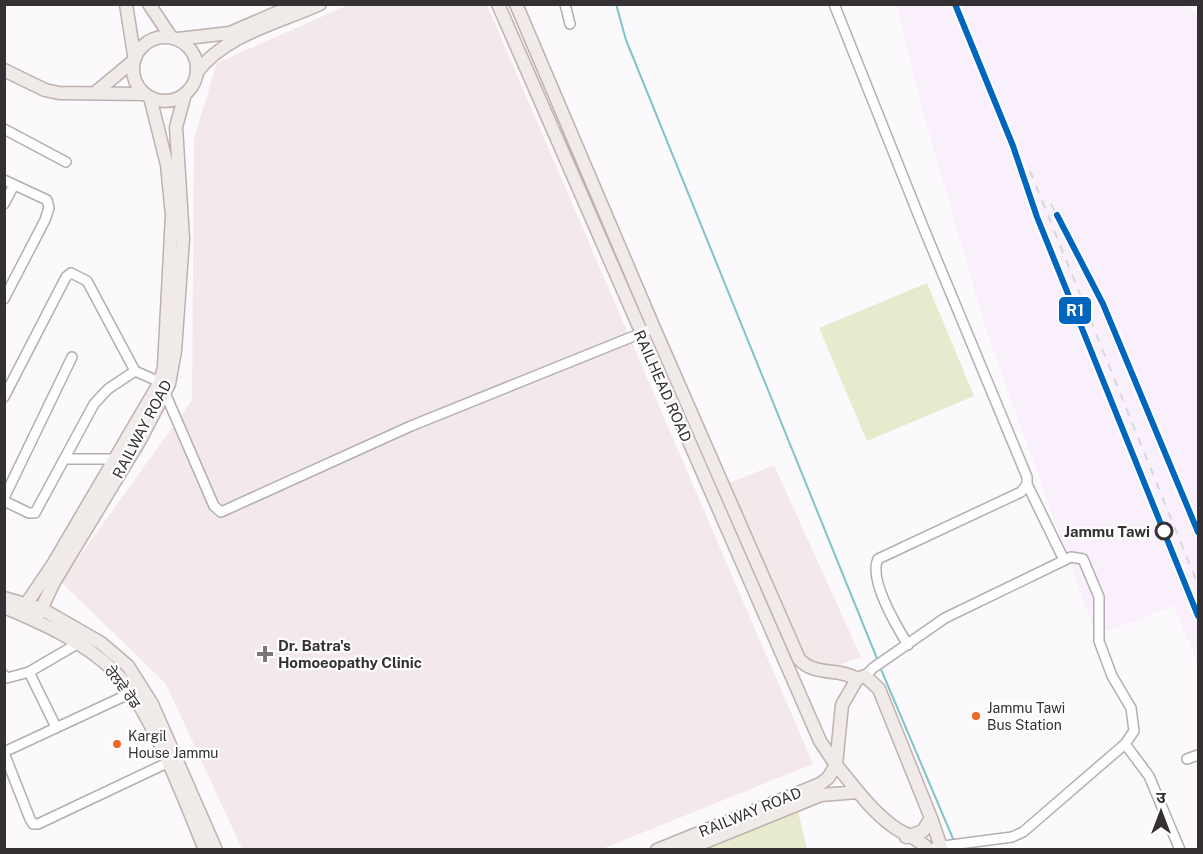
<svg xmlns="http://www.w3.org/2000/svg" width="1203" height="854" viewBox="0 0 1203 854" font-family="'Public Sans','Noto Sans Devanagari','Noto Sans Gurmukhi',sans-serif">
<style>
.commercial{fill:#f4e9ea}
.built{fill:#f9f0fc}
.green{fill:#e8eacd}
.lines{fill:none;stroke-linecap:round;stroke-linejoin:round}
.stream{stroke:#81c4c8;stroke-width:2}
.minor-casing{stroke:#b2afb3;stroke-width:12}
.major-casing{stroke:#beb1b0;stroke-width:15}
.minor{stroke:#fffeff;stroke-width:9}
.major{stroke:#f0eae9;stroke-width:12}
.rail{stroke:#d8d8d8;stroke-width:2;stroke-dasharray:8 8;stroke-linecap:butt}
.rail-1-casing{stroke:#fff;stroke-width:10}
.rail-1{stroke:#0065bd;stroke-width:6}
.stop-dot{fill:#fff;stroke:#343034;stroke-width:3}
.poi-dot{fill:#7a767a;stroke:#fff;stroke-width:2}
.bus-dot{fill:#f26522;stroke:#fff;stroke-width:2}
.labels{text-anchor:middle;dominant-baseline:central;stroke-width:4.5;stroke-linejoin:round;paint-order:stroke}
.bus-label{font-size:14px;fill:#343034;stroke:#fff;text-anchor:start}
.street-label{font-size:15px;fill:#343034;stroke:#fff}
.stop-label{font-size:15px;font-weight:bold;fill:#343034;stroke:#fff;text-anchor:end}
.poi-label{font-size:15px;font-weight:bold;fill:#343034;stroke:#fff;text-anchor:start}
.line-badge{stroke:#fff;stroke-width:2}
.badge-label{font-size:16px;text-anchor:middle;font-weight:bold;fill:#fff}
</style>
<rect width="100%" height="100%" fill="#fcf9fd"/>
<path class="commercial" d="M348 5H487L813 764 602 849H242L166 684 61 582 192 400 194 138 217 63Z
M774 465 861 657 840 665 820 668 799 658 724 485Z"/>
<path class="built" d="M1187 4 1198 16V665L1174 606 1096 635 988 336 924 116 897 5Z"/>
<path class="green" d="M927 283 974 396 867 441 819 328Z
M797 807 807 849 692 850Z"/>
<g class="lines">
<path class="stream" d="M616 4 626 40 878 661
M880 667 954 841"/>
<defs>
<path id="minor" d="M565 4 570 24
M834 4 924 229 1027 477V484L1021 492 878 559C868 579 897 627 908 645
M4 129 66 162
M4 180 47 200 49 208 45 220 4 299
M4 204 14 185
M165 393 214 506 221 512 411 426 654 328
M4 397 66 277 71 273 87 281 135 371
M65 459H114
M1027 484 1064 560
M4 498 72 357
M4 501 29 513H35L94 404 108 389 135 371 160 382
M29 672 56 727
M4 675 7 678 29 672 77 644
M865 676 873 668 945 618 1071 557 1083 559 1099 597V641L1112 676 1131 708 1134 731 1125 744 1023 832 1012 837 936 847
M1125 744 1149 776 1180 850
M4 752 131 693
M4 753 30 819 33 824H38L167 763
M1187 759 1198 755"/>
<path id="major" d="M126 4 134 55
M149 4 171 37
M498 4 820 741 836 765 828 778 820 784 657 850
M516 4 654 328 799 659C815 677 839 667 857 679
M133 69a32 32 0 1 1 64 0a32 32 0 1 1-64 0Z
M178 39 230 33 297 4
M4 70 45 90 59 93 144 94
M197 72C226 34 278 23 320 4
M96 92 132 62
M4 598 42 609 101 643 128 666 152 704 216 850
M4 607C42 623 85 642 114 671 149 705 186 803 205 850
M20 613 52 566 160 382 164 367 172 215 167 165 150 97
M36 620 54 582 140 440 169 384 175 351 183 239 176 127 185 94
M931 818 942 850
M906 837 923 831 931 818 879 689 865 676 857 679 842 705 836 765C853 785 869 808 890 824 901 834 920 838 929 850
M685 850 821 795 858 792"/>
</defs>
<use href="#minor" class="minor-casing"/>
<use href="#major" class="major-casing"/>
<use href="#minor" class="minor"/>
<use href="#major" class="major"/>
<path class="rail" d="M955 4 1013 146 1037 217 1173 553
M1030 171 1198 585
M1051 204 1103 304 1198 532"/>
<defs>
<path id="rail-1" d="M955 4 1013 146 1037 217 1198 616
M1057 215 1103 304 1198 532"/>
</defs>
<use href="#rail-1" class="rail-1-casing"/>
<use href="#rail-1" class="rail-1"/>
</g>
<circle class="stop-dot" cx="1164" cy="531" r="8"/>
<path class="poi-dot" d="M262 645h6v6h6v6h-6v6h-6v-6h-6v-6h6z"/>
<g class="bus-dot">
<circle cx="976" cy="716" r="5"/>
<circle cx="117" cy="744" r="5"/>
</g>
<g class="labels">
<g class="bus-label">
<text x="987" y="708">Jammu Tawi<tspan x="987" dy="17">Bus Station</tspan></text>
<text x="128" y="736">Kargil<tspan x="128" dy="17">House Jammu</tspan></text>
</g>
<g class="street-label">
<text transform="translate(663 386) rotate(66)">RAILHEAD ROAD</text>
<text transform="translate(142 429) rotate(-62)">RAILWAY ROAD</text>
<text transform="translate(123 687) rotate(53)">ਰੇਲਵੇ ਰੋਡ</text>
<text transform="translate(750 812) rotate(-22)">RAILWAY ROAD</text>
</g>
<g class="stop-label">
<text x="1150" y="531">Jammu Tawi</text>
</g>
<g class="poi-label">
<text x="278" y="645">Dr. Batra's<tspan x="278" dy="17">Homoeopathy Clinic</tspan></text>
</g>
</g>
<rect class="line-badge" x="1058" y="296" width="34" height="29" rx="6" fill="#0065bd"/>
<g class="badge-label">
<text x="1075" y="316">R1</text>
</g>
<rect width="1203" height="854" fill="none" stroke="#343034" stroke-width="12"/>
<g transform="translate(1161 812)" stroke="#ffffff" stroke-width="4.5" paint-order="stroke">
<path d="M0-4.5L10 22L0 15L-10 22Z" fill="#343034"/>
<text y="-9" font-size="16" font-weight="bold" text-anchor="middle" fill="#343034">उ</text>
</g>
</svg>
